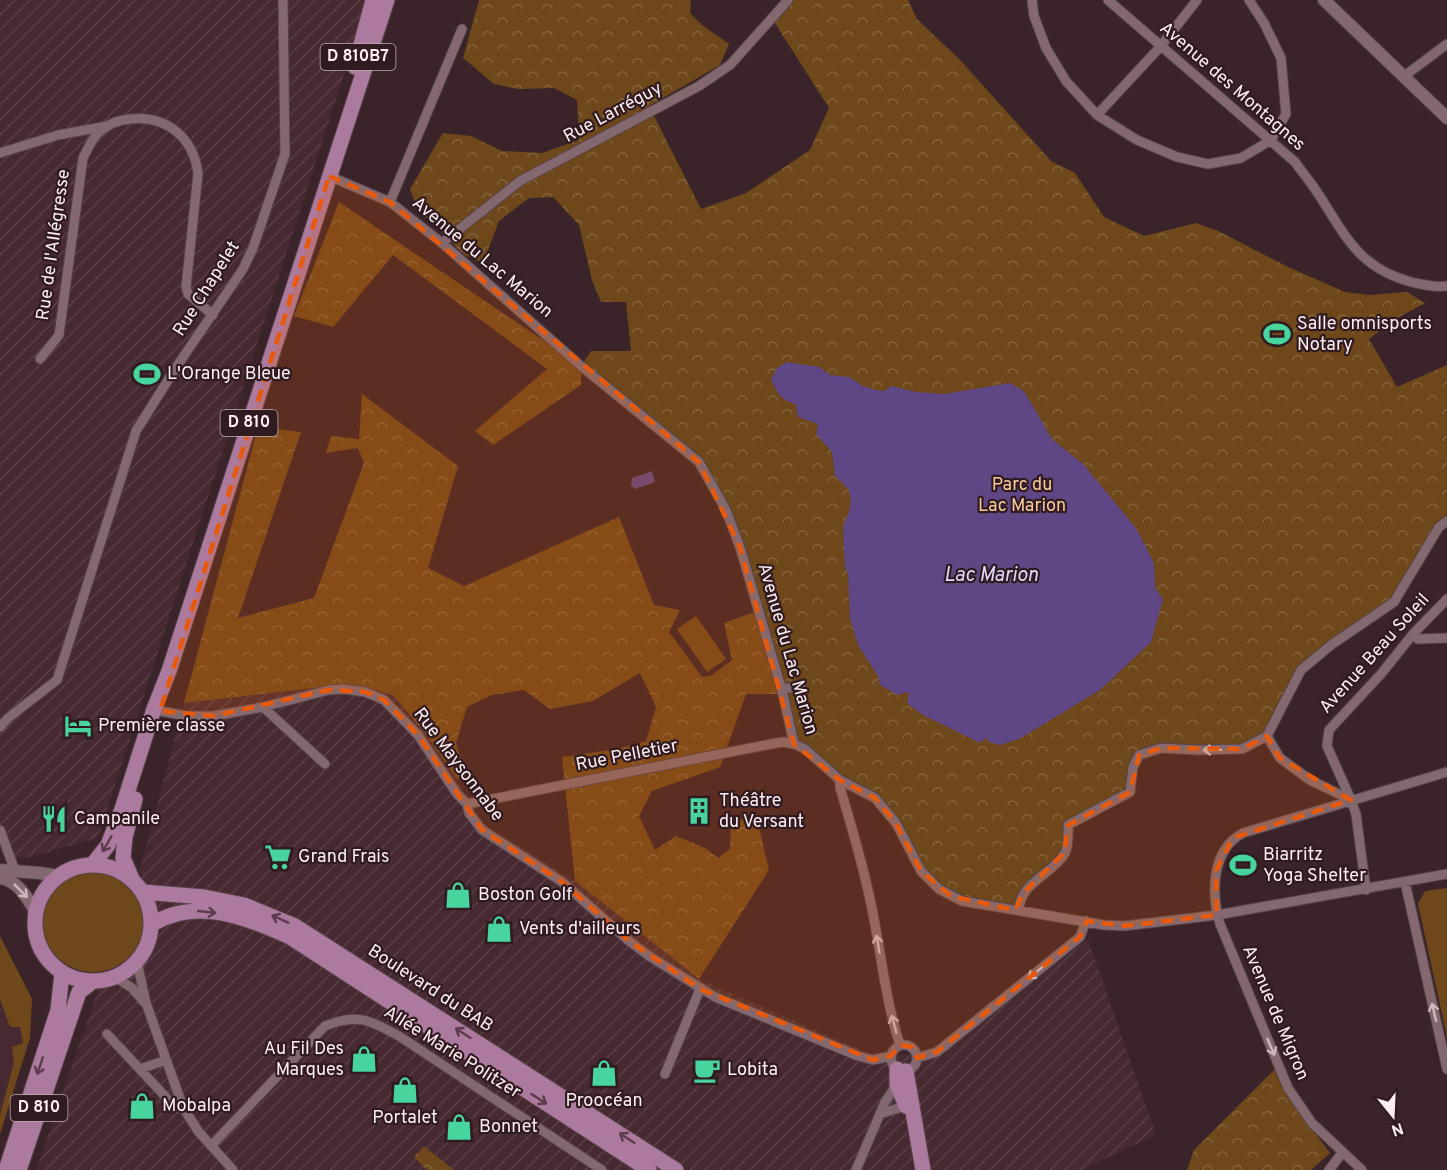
<svg xmlns="http://www.w3.org/2000/svg" width="1447" height="1170" viewBox="0 0 1447 1170" font-family="Overpass,sans-serif">
<style>
.built{fill:#472a31}
.industrial{fill:url(#industrial-furrows)}
.grass{fill:#6e481b}
.forest{fill:url(#forest-crowns)}
.water{fill:#5f4685}
.lines{fill:none;stroke-linecap:round;stroke-linejoin:round}
.minor-casing{stroke:#554348;stroke-width:11}
.tertiary-casing{stroke:#554348;stroke-width:14}
.primary-casing{stroke:#554348;stroke-width:17}
.minor{stroke:#83696f;stroke-width:9}
.tertiary{stroke:#83696f;stroke-width:12}
.primary{stroke:#ad7a9f;stroke-width:15}
.oneway{stroke:#cdb9bd}
.oneway2{stroke:#5b3c4c}
.marked{fill:#e8590c;fill-opacity:0.2;stroke:#e8590c;stroke-width:4.5;stroke-dasharray:12 8;stroke-linejoin:round}
.labels{text-anchor:middle;dominant-baseline:central;stroke-width:4.5;stroke-linejoin:round;paint-order:stroke}
.shield{fill:#2f1b20;stroke:#c0afb2;stroke-width:1.5}
.shield-label{font-size:16px;font-weight:bold;fill:#feeef1}
.street-label{font-size:18px;fill:#feeef1;stroke:#2f1b20}
.poi-label{font-size:18px;fill:#feeef1;stroke:#2f1b20;text-anchor:start}
.park-label{font-size:18px;fill:#f7ca9b;stroke:#2f1b20}
.water-label{font-size:20px;font-style:italic;fill:#e3d7fd;stroke:#2f1b20}
</style>
<defs>
<pattern id="industrial-furrows" width="10" height="10" patternUnits="userSpaceOnUse" patternTransform="scale(1.5)"><rect width="10" height="10" fill="#472a31"/><path d="M-1 1l2-2M0 10L10 0M9 11l2-2" fill="none" stroke="#593f45"/></pattern>
<pattern id="forest-crowns" width="20" height="18" patternUnits="userSpaceOnUse" patternTransform="scale(1.5)"><rect width="20" height="18" fill="#6e481b"/><path d="M2 6a3 3 0 1 1 6 0M12 15a3 3 0 1 1 6 0" fill="none" stroke="#84633d"/></pattern>
</defs>
<rect width="100%" height="100%" fill="#3a2429"/>
<path class="built" d="M0 936 32 999 30 1038 0 1134Z"/>
<path class="industrial" d="M0 0H368L98 838 31 857 5 859 0 850Z
M351 684 393 695 426 734 457 779 479 821 575 881 699 979 868 1053 938 1056 1088 939 1156 1135 1081 1170H454L424 1146 415 1157 427 1170H36L141 866 184 703Z"/>
<path class="grass" d="M696 616 726 659 707 672 677 629Z
M42 921a51 51 0 1 1 102 0a51 51 0 1 1-102 0Z
M1447 888V1037L1418 904 1425 891Z
M0 936 32 999 30 1038 0 1134V1115L14 1062 12 1047 23 1043 20 1027H10L0 999Z"/>
<path class="forest" d="M479 0H691L690 13 702 25 729 44 720 65 649 106 701 209 746 193 810 150 829 108 773 20 793 0H908L917 19 960 60 1051 161 1075 173 1104 217 1144 236 1196 223 1218 231 1288 267 1345 292 1369 295 1407 292 1425 303 1397 318 1369 339 1397 387 1447 365V521L1394 602 1301 670 1267 736 1242 749 1161 748 1139 755 1130 792 1068 825 1064 853 1023 893 1019 910 962 901 930 881 896 823 859 789 794 744 782 694H746L720 767 652 791 639 816 655 850 676 836 705 848 718 858 730 849 731 823 754 816 758 823 769 870 699 979 575 881 562 757 618 749 646 741 656 707 640 673 593 701 550 709 524 690 492 695 467 707 456 743 466 776 457 779 426 734 393 695 350 684 184 703 258 427 301 432 238 618 314 598 364 463 358 448 326 453 331 436 359 439 362 394 458 466 428 568 464 586 619 517 654 605 680 610 669 632 702 677 712 675 732 660 724 623 758 611 740 547 699 462 581 367V385L493 445 475 431 547 369 393 255 333 327 294 316 339 202 581 366 591 351H631L626 302H601L592 280 579 225 553 197 529 198 499 221 483 263 464 255 417 208 410 189 443 133 471 136 502 151 542 153 579 140 577 100 554 88 518 89 494 84 463 58Z
M1275 1069 1294 1105 1330 1153 1311 1170H1187L1194 1150Z
M424 1146 454 1170H427L414 1157Z"/>
<path class="water" d="M787 362 819 367 830 375 849 377 863 386 876 390 884 391 891 386 916 392 944 394 1010 383 1024 391 1052 439 1084 465 1136 528 1154 563 1155 588 1163 599 1151 642 1100 690 1019 739 1000 745 988 742 987 737 980 743 923 715 907 703 909 694 907 692 898 695 880 685 878 676 858 645 850 618 848 574 845 567 843 527 849 512 851 501 849 490 835 476 832 452 816 434 818 424 798 417 795 404C781 400 776 392 771 379L777 368Z
M652 471 655 482 635 489 631 485 632 478Z"/>
<g class="lines">
<defs>
<path id="minor" d="M1032 0 1034 16 1046 48 1066 81 1097 115 1137 140 1177 157 1208 164 1241 158 1271 140 1286 114 1281 58 1264 23 1249 0
M1108 0 1295 162C1302 172 1310 181 1317 192 1346 236 1358 269 1415 283 1427 285 1435 288 1447 286
M1403 77 1447 44
M1097 115 1160 47 1197 0
M0 153 58 135 107 126
M329 176 390 202 442 243 581 366 699 462 726 510 740 547 783 694 794 744 805 749 840 780 875 798 896 823 921 871 939 889 962 901 1104 925 1124 926 1217 915 1447 874
M390 202 462 29
M442 243 520 181 699 86 730 65 788 0
M40 359 59 335 83 158C87 150 91 141 97 134 106 125 118 120 130 119 167 115 194 138 198 174L186 287 188 294 213 315
M1413 634 1418 639 1447 638
M781 688H801
M263 707 325 764
M160 711 187 716H214L263 707 329 690 344 689 365 692 384 700 418 735 457 794 467 804 469 813 482 830 562 882 629 941 649 956 715 997 858 1056 873 1060 891 1056
M0 727 8 718 57 680 136 431 175 369 243 269 253 248 285 154 283 0
M1267 736 1301 670 1331 645 1394 602 1439 527 1447 521
M1267 736 1280 758 1310 780 1351 800 1356 814 1366 890
M840 780V787C851 826 863 864 871 904 881 951 885 999 900 1045
M1351 800 1327 746 1329 730 1381 674 1413 634 1447 599
M467 804 771 744 783 742 794 744
M0 830 15 871
M1405 882 1447 1069
M1019 910C1019 883 1053 874 1065 853 1069 845 1068 834 1068 825L1130 792 1133 767 1139 755 1161 748 1197 750 1242 749 1267 736
M137 962 146 1003 183 1107 198 1131 233 1170
M115 977 132 988 144 1002
M107 1034 176 1108 183 1107
M891 1058a13 13 0 1 1 26 0a13 13 0 1 1-26 0Z
M917 1058 937 1052 1080 937 1086 921
M140 1069 166 1060
M665 1074 700 989
M880 1114 902 1107 907 1102
M211 1146 325 1026C358 1013 369 1020 399 1036L602 1170
M856 1170 885 1102 897 1084
M1329 1170 1342 1153
M1362 1170 1312 1123 1288 1088 1220 924C1211 893 1211 850 1243 833L1447 772"/>
<path id="tertiary" d="M1324 0 1447 118
M0 870 40 873 58 876
M0 878C18 881 27 897 35 911"/>
<path id="primary" d="M355 67 373 0
M93 864 108 845 122 809 154 709 169 671 387 0
M35 923a58 58 0 1 1 116 0a58 58 0 1 1-116 0Z
M132 879 123 858 125 837 135 799
M143 892 204 897 244 905 295 926 676 1170
M152 924C197 897 246 917 290 937L649 1170
M897 1069V1084L906 1106
M906 1071 923 1170
M6 1170 58 1010 62 973
M19 1170 79 992 92 982"/>
</defs>
<use href="#minor" class="minor-casing"/>
<use href="#tertiary" class="tertiary-casing"/>
<use href="#primary" class="primary-casing"/>
<use href="#minor" class="minor"/>
<use href="#tertiary" class="tertiary"/>
<use href="#primary" class="primary"/>
</g>
<defs><path id="oneway-shaft" d="M-6 0H5M1.5-3L5.5 0L1.5 3" fill="none" stroke-width="1.6" stroke-linecap="round" stroke-linejoin="round" transform="scale(1.5)"/></defs>
<g class="oneway">
<use href="#oneway-shaft" transform="translate(1212 750) rotate(178)"/>
<use href="#oneway-shaft" transform="translate(21 891) rotate(45)"/>
<use href="#oneway-shaft" transform="translate(878 944) rotate(-100)"/>
<use href="#oneway-shaft" transform="translate(1035 973) rotate(141)"/>
<use href="#oneway-shaft" transform="translate(1434 1012) rotate(-103)"/>
<use href="#oneway-shaft" transform="translate(894 1024) rotate(-105)"/>
<use href="#oneway-shaft" transform="translate(1271 1047) rotate(67)"/>
</g>
<g class="oneway2">
<use href="#oneway-shaft" transform="translate(107 844) rotate(120)"/>
<use href="#oneway-shaft" transform="translate(207 912) rotate(6)"/>
<use href="#oneway-shaft" transform="translate(280 919) rotate(-156)"/>
<use href="#oneway-shaft" transform="translate(463 1033) rotate(-147)"/>
<use href="#oneway-shaft" transform="translate(40 1066) rotate(108)"/>
<use href="#oneway-shaft" transform="translate(539 1099) rotate(33)"/>
<use href="#oneway-shaft" transform="translate(627 1138) rotate(-147)"/>
</g>
<path class="marked" d="M329 176 390 202 699 462 740 547 794 744 840 780 875 798 896 823 921 871 951 896 1015 910 1023 893 1064 853 1068 825 1130 792 1139 755 1161 748 1242 749 1267 736 1280 758 1351 800 1233 838 1216 871 1217 915 1124 926 1087 921 1080 937 937 1052 917 1058 912 1047 900 1045 891 1056 873 1060 700 989 629 941 562 882 482 830 418 735 384 700 365 692 329 690 214 716 160 711Z"/>
<defs>
<symbol id="stadium-bare" viewBox="-9 -9 18 18"><path d="M0-5a6.5 5 0 1 0 0 10a6.5 5 0 1 0 0-10ZM-3.5-1.8h7v3.6h-7Z" fill="#48d49d" stroke="#2f1b20" stroke-width="2.5" paint-order="stroke"/></symbol>
<symbol id="hotel-bare" viewBox="-9 -9 18 18"><path d="M-6-4.5h1.5V1H6V5H4.5V3h-9V5H-6ZM-4 0a1.8 1.8 0 1 1 3.6 0ZM.5 0V-2.5h3Q6-2.5 6 0Z" fill="#48d49d" stroke="#2f1b20" stroke-width="2.5" paint-order="stroke"/></symbol>
<symbol id="building-bare" viewBox="-9 -9 18 18"><path d="M-4-6H4V6H1V3H-1V6H-4ZM-2.5-4.3h1.7v1.8h-1.7ZM.8-4.3h1.7v1.8H.8ZM-2.5-1h1.7V.8h-1.7ZM.8-1h1.7V.8H.8Z" fill="#48d49d" stroke="#2f1b20" stroke-width="2.5" paint-order="stroke"/></symbol>
<symbol id="restaurant-bare" viewBox="-9 -9 18 18"><path d="M-5-6h1v4h1v-4h1v4h1v-4h1v5L-1.5 .5V6h-2V.5L-5-1ZM5-6V6H3V1.5H1.5Q1.5-4 5-6Z" fill="#48d49d" stroke="#2f1b20" stroke-width="2.5" paint-order="stroke"/></symbol>
<symbol id="supermarket-bare" viewBox="-9 -9 18 18"><path d="M-6-5.5h2.5l.6 2H6L4.5 2H-2.5L-4.4-4H-6ZM-1.5 3.2a1.3 1.3 0 1 0 .1 0ZM3 3.2a1.3 1.3 0 1 0 .1 0Z" fill="#48d49d" stroke="#2f1b20" stroke-width="2.5" paint-order="stroke"/></symbol>
<symbol id="shop-bare" viewBox="-9 -9 18 18"><path d="M-5-2.5h2.3a2.7 3.5 0 0 1 5.4 0H5L5.5 6h-11ZM-1.5-2.5h3a1.5 2.3 0 0 0-3 0Z" fill="#48d49d" stroke="#2f1b20" stroke-width="2.5" paint-order="stroke"/></symbol>
<symbol id="cafe-bare" viewBox="-9 -9 18 18"><path d="M-5.5-4.5H6V0H3Q3 3.5 0 3.5H-2.5Q-5.5 3.5-5.5 0ZM3-3.2v2h1.7v-2ZM-6 4.5H4V6H-6Z" fill="#48d49d" stroke="#2f1b20" stroke-width="2.5" paint-order="stroke"/></symbol>
</defs>
<g fill-rule="evenodd">
<use href="#stadium-bare" x="1258" y="315" width="38" height="38"/>
<use href="#stadium-bare" x="128" y="355" width="38" height="38"/>
<use href="#hotel-bare" x="59" y="707" width="38" height="38"/>
<use href="#building-bare" x="680" y="792" width="38" height="38"/>
<use href="#restaurant-bare" x="35" y="800" width="38" height="38"/>
<use href="#supermarket-bare" x="259" y="838" width="38" height="38"/>
<use href="#stadium-bare" x="1224" y="846" width="38" height="38"/>
<use href="#shop-bare" x="439" y="876" width="38" height="38"/>
<use href="#shop-bare" x="480" y="910" width="38" height="38"/>
<use href="#shop-bare" x="345" y="1040" width="38" height="38"/>
<use href="#cafe-bare" x="688" y="1051" width="38" height="38"/>
<use href="#shop-bare" x="585" y="1054" width="38" height="38"/>
<use href="#shop-bare" x="386" y="1071" width="38" height="38"/>
<use href="#shop-bare" x="123" y="1087" width="38" height="38"/>
<use href="#shop-bare" x="440" y="1108" width="38" height="38"/>
</g>
<g class="labels">
<g class="shield">
<rect x="320.5" y="44" width="75" height="26" rx="4.5"/>
<rect x="220.5" y="410" width="57" height="26" rx="4.5"/>
<rect x="10.5" y="1095" width="57" height="26" rx="4.5"/>
</g>
<g class="shield-label">
<text x="358" y="57">D 810B7</text>
<text x="249" y="423">D 810</text>
<text x="39" y="1108">D 810</text>
</g>
<g class="street-label">
<text transform="translate(1232 87) rotate(41)">Avenue des Montagnes</text>
<text transform="translate(613 113) rotate(-28)">Rue Larréguy</text>
<text transform="translate(54 245) rotate(-82)">Rue de l'Allégresse</text>
<text transform="translate(482 258) rotate(40)">Avenue du Lac Marion</text>
<text transform="translate(207 289) rotate(-58)">Rue Chapelet</text>
<text transform="translate(787 649) rotate(74)">Avenue du Lac Marion</text>
<text transform="translate(1375 654) rotate(-48)">Avenue Beau Soleil</text>
<text transform="translate(627 756) rotate(-11)">Rue Pelletier</text>
<text transform="translate(458 765) rotate(53)">Rue Maysonnabe</text>
<text transform="translate(430 989) rotate(33)">Boulevard du BAB</text>
<text transform="translate(1275 1013) rotate(67)">Avenue de Migron</text>
<text transform="translate(452 1053) rotate(32)">Allée Marie Politzer</text>
</g>
<g class="poi-label">
<text x="1297" y="324">Salle omnisports<tspan x="1297" dy="21">Notary</tspan></text>
<text x="167" y="374">L'Orange Bleue</text>
<text x="98" y="726">Première classe</text>
<text x="719" y="801">Théâtre<tspan x="719" dy="21">du Versant</tspan></text>
<text x="74" y="819">Campanile</text>
<text x="1263" y="855">Biarritz<tspan x="1263" dy="21">Yoga Shelter</tspan></text>
<text x="298" y="857">Grand Frais</text>
<text x="478" y="895">Boston Golf</text>
<text x="519" y="929">Vents d'ailleurs</text>
<text x="344" y="1049" text-anchor="end">Au Fil Des<tspan x="344" dy="21">Marques</tspan></text>
<text x="727" y="1070">Lobita</text>
<text x="604" y="1101" text-anchor="middle">Proocéan</text>
<text x="162" y="1106">Mobalpa</text>
<text x="405" y="1118" text-anchor="middle">Portalet</text>
<text x="479" y="1127">Bonnet</text>
</g>
<g class="park-label">
<text x="1022" y="485">Parc du<tspan x="1022" dy="21">Lac Marion</tspan></text>
</g>
<g class="water-label">
<text x="991" y="576">Lac Marion</text>
</g>
</g>
<g transform="translate(1393 1116) rotate(162)" stroke="#2f1b20" stroke-width="4.5" paint-order="stroke">
<path d="M0-4.5L10 22L0 15L-10 22Z" fill="#feeef1"/>
<text y="-9" font-size="16" font-weight="bold" text-anchor="middle" fill="#feeef1">N</text>
</g>
</svg>
